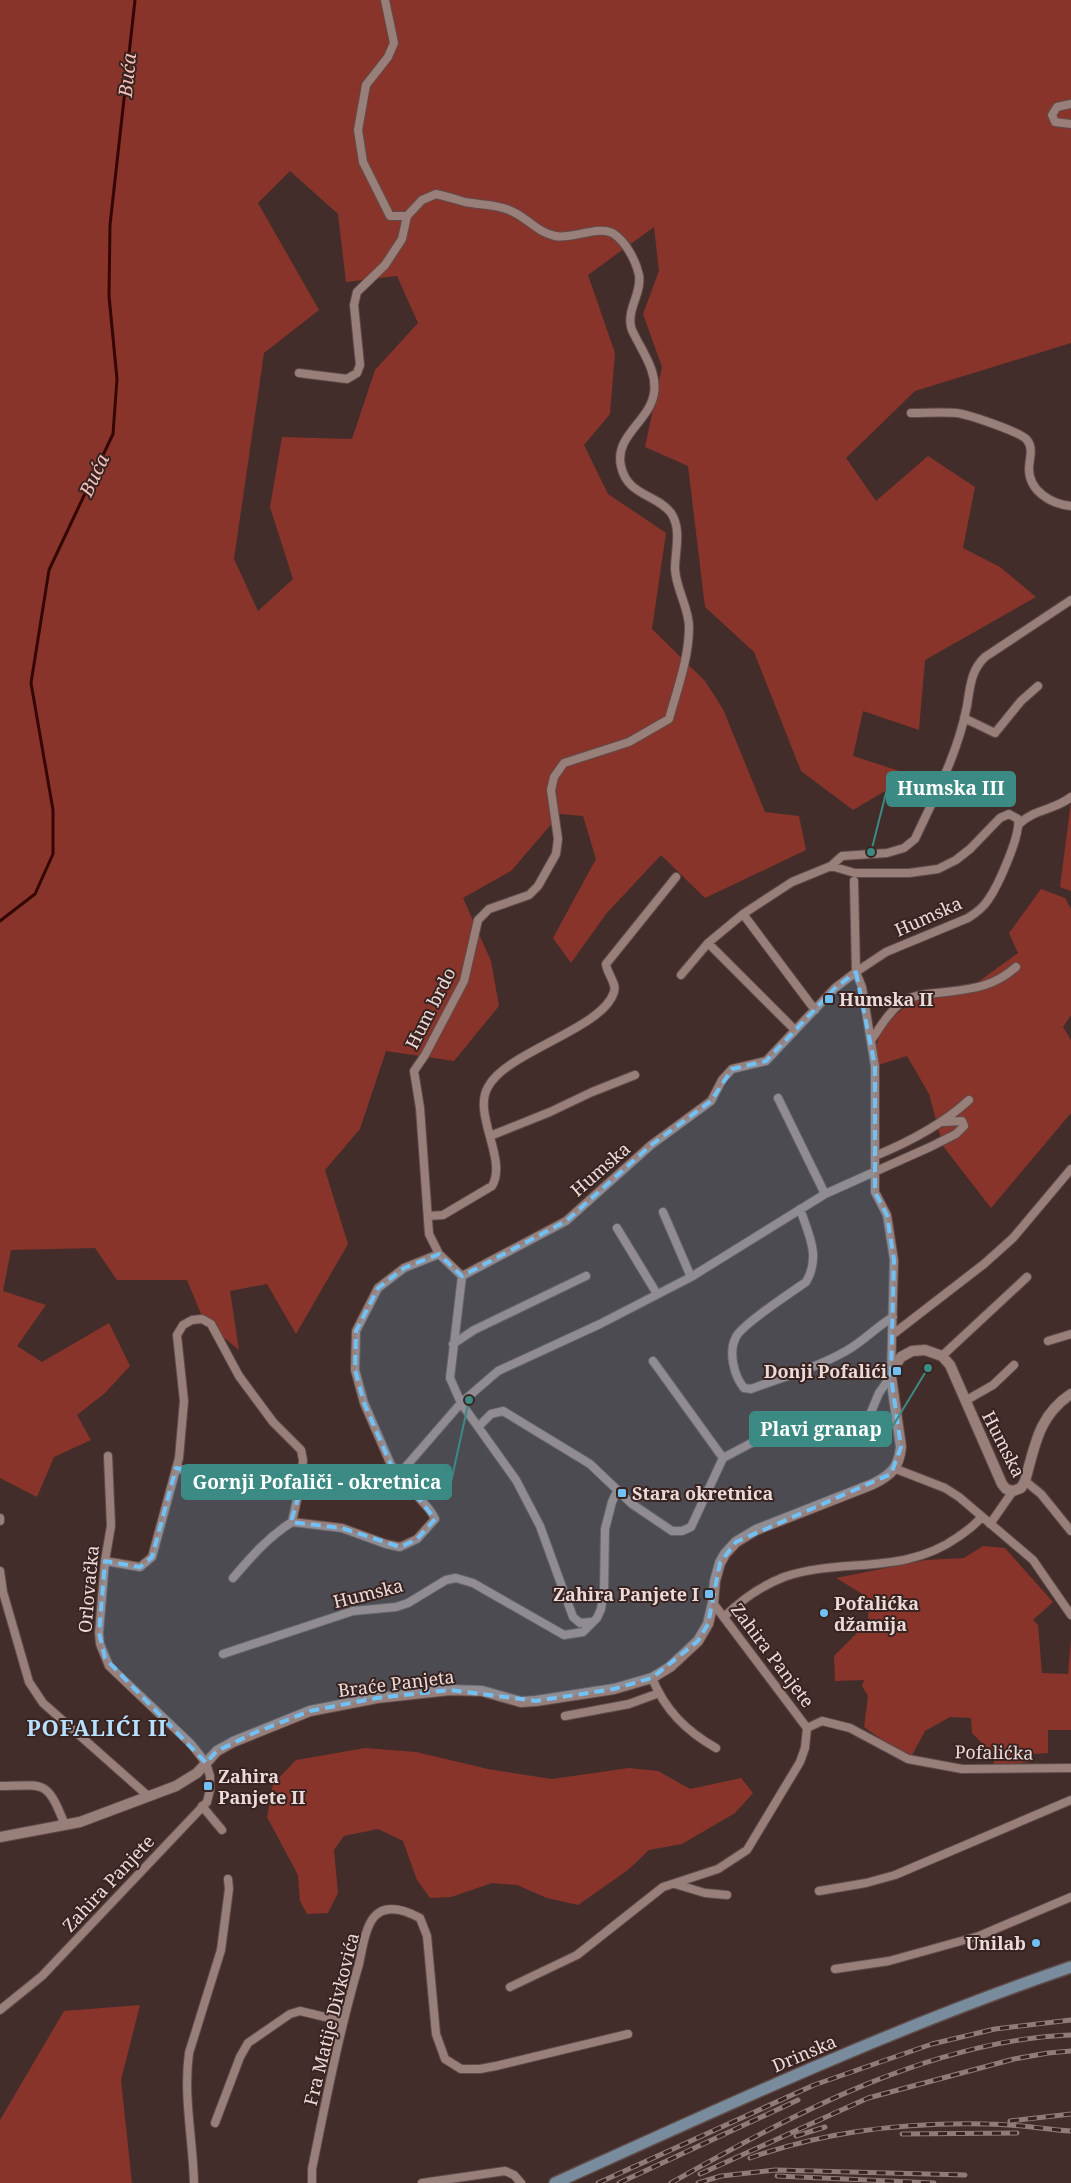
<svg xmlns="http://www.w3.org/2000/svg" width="1071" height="2183" viewBox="0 0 1071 2183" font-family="'Noto Serif',serif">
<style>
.green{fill:#88342a;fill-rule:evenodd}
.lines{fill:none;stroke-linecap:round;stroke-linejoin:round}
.stream{stroke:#340704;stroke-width:3}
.minor-casing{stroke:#5f4c4a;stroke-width:10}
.tertiary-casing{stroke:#5f4c4a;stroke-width:12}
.secondary-casing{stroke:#5f4c4a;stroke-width:14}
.minor{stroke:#997f7a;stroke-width:8}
.tertiary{stroke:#997f7a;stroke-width:10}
.secondary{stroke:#788c9d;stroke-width:11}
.rail-casing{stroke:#8f7c79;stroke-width:5}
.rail{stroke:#392320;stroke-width:3;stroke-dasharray:9;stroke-linecap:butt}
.marked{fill:#71c1f5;fill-opacity:0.2;stroke:#71c1f5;stroke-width:4;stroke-dasharray:10 6;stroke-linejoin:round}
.poi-dot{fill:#71c1f5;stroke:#392320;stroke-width:2}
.labels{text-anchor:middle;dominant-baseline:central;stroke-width:4;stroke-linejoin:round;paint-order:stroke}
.street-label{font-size:18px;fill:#eadbd9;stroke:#392320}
.poi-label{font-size:18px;font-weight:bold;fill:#eadbd9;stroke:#392320;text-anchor:start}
.water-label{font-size:19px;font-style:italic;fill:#f3c0b8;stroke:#392320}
.district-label{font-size:22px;font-weight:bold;letter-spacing:1px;fill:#b6e0fd;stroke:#392320}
.leader{fill:none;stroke:#3b8a83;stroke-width:2}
.callout-dot{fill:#3b8a83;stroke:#392320;stroke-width:2}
.callout{fill:#3b8a83;stroke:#3b8a83;stroke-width:2}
.callout-label{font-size:19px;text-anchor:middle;font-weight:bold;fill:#fff}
</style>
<rect width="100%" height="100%" fill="#432d2a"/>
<path class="green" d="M0 0H1071V343L915 391 846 458 876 501 928 456 975 487 963 548 1000 567 1036 597 925 660 919 730 863 711 853 756 912 775 853 810 801 771 754 652 705 607 688 466 645 447 662 367 643 314 659 271 654 227 588 275 615 353 610 414 584 445 608 494 666 533 652 629 705 681 723 709 765 812 799 816 806 850 705 898 661 855 606 914 571 963 553 938 596 859 583 816 560 814 511 871 463 898 491 961 499 1006 454 1061 386 1051 360 1129 325 1170 348 1244 296 1334 267 1284 230 1291 239 1350 204 1321 187 1280H117L95 1248 11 1250 3 1291 46 1305 17 1346 42 1362 109 1323 130 1366 105 1393 77 1415 91 1440 54 1457 37 1497 0 1478ZM290 171 338 214 346 282 397 276 418 323 375 370 352 439 282 437 270 507 293 579 258 611 234 559 264 353 319 310 258 203Z
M1071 802V891L1060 887Z
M1041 889 1065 898 1071 909V1015L1063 1027 1071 1040V1113L991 1208 943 1146 929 1094 907 1056 875 1066 874 1053 882 1026 921 994 967 990 1018 953 1009 933Z
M983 1546 1005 1548 1053 1602 1033 1620 1038 1625 1042 1673 1068 1674 1071 1639V1730H1048V1753L1031 1754 1030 1762 994 1766V1755L972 1733 971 1718 950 1717 925 1731 912 1755 891 1746 864 1727 868 1696 862 1686 864 1680 835 1681 834 1656 868 1622 869 1598 836 1578 926 1560 964 1558Z
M365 1748 416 1752 488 1769 552 1779 629 1768 658 1771 690 1789 741 1778 753 1793 735 1813 682 1844 649 1850 628 1870 578 1905 547 1898 517 1885 492 1883 451 1897 430 1898 417 1880 403 1841 378 1829 344 1836 334 1850 338 1893 328 1913 307 1914 300 1901 298 1875 267 1817 273 1784 296 1760Z
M140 2005 121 2080 132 2183H0V2120L64 2011Z"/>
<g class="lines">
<path class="stream" d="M0 921 35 894 53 854V810L31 683 49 570 113 434 117 379 109 296 110 225 135 0"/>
<defs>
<path id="minor" d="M385 0 394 43 388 57 366 85 358 130 363 162 390 216H407L422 200 436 194C445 196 455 199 465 202 480 205 495 204 509 210 526 216 536 232 555 236 572 240 600 224 614 234 626 242 636 261 639 275 642 293 627 308 631 327 632 331 635 336 637 340 646 357 657 374 654 393 650 421 614 436 621 466 627 496 657 494 671 513 682 529 675 551 675 569 676 589 689 608 689 627 689 658 677 690 669 719L629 742 564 763 554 777 551 790 558 839 556 854 538 886 529 895 489 909 478 920 464 981 425 1055 414 1071 420 1108 429 1234 439 1254 462 1276
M1071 104 1057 107 1052 115 1055 122 1071 124
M299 373 347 379 357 373 360 365 354 305 357 292 385 265 402 239 407 216
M911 413C926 413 941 412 956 413 967 414 1021 432 1027 440 1034 448 1029 460 1029 469 1029 491 1051 504 1071 506
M964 718 995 733 1021 701 1038 686
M1019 824C1036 808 1053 811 1071 797
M743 914 815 1010
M708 943 795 1030
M681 975 708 943 743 914 792 882 831 866 842 856 887 853 904 848 915 839C935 796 958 753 967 706 970 687 971 670 985 657L1071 600
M872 1039C881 1026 890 1010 904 1001 914 995 926 994 937 993 969 989 991 989 1016 967
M778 1098 825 1194
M490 1136 550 1112 592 1092 635 1075
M875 1156C909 1142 942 1125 969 1100
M800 1209C809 1235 821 1257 806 1282 793 1291 741 1325 736 1337 728 1352 734 1376 744 1388L751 1389C783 1377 816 1368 846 1351 864 1341 876 1327 893 1317
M663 1212 691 1277
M428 1216 443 1215 492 1186C508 1160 472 1114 488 1087 507 1051 603 1029 614 992 617 983 607 974 606 964L676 877
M617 1228 657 1294
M439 1254 404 1268 378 1288 356 1331 355 1370 364 1403 391 1465 396 1471H402L461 1403 498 1371 600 1324 691 1277 825 1194 930 1147 956 1134 964 1126 962 1121 942 1122
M892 1335 984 1264 1013 1238 1071 1169
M1048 1341 1071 1334
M453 1344 474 1330 586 1276
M942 1356 1027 1277
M653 1361 723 1458
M965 1401 993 1385 1014 1365
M479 1426 491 1414 503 1411 590 1464 632 1504 672 1531H682L691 1527 723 1458 774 1431 854 1429 863 1424 869 1417 879 1393 891 1376 894 1260 887 1215 875 1192V1066L862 987 856 972 854 881
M176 1468 299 1495
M896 1469 945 1488 959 1497 1033 1560 1071 1615
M1025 1481 1041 1494 1071 1531
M0 1521V1518
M292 1522 342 1528 386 1544 400 1547 417 1539 435 1519C430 1507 422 1503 415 1493 409 1486 408 1475 407 1466
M990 1524 1013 1491
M105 1561 140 1567 152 1557 179 1458 184 1401 177 1335 183 1325 192 1320 202 1319 211 1324 239 1376 273 1422 301 1450 303 1460 301 1482 292 1522C268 1537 251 1557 233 1578
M0 1571 3 1592 29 1682 43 1703 148 1796
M713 1603 807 1728
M724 1617C741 1600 761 1586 784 1577 843 1557 903 1576 958 1537 966 1531 975 1526 981 1517
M591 1622 580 1623 573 1617 540 1526 516 1480 461 1403 450 1378 462 1276 566 1221 651 1145 711 1101 722 1080 732 1069 766 1061 835 988 856 972 886 952 968 918C976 913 983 908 988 900 998 886 1021 835 1018 819L1009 814 1000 818 970 849 956 860 938 869 909 873H855L831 866
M223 1654 353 1611 396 1607 408 1603 446 1580 456 1578 473 1583 564 1635 583 1632 597 1618 601 1609 604 1591 605 1529 612 1502 617 1491
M652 1678C665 1710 686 1731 716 1748
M565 1716 629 1704 659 1693
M807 1728 822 1721 850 1728 908 1759 962 1769 1071 1768
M0 1786C46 1785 47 1780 65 1825
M202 1806 222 1830
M675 1884 705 1893 727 1895
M819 1891 866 1883 895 1875 1071 1800
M835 1969 889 1961 979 1936 1071 1897
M510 1987 577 1955 663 1887 718 1869 747 1850 800 1762 805 1748 807 1728
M0 2010 42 1976 207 1802 210 1790V1776L206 1763 191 1744 109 1666 100 1644 99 1633 105 1561 111 1526 108 1456
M215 2123 240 2057 248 2043 290 2014 300 2011 342 2021
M194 2183C193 2140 183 2096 189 2053L221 1950 229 1889 228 1879
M312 2183V2169C326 2100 339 2032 359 1964 362 1950 365 1928 374 1917 386 1903 407 1911 420 1918L427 1936 436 2034 445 2059 461 2069H480L496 2066 628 2034
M422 2183 505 2171 514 2175 521 2183"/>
<path id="tertiary" d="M0 1837 80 1822 176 1786 197 1773 217 1751 233 1742 310 1711 377 1698 450 1690 482 1691 521 1702 536 1701 614 1689 652 1678 670 1667 698 1641 708 1624 713 1603 715 1581 720 1563 725 1554 736 1542 756 1530 873 1484C891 1475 899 1468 901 1447L891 1376 895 1366 901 1357 912 1351 925 1350 942 1356 950 1365 1002 1484 1006 1489 1013 1491 1021 1488 1025 1481C1035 1446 1038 1416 1071 1394"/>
<path id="secondary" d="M555 2183C725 2106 895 2027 1071 1967"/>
</defs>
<use href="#minor" class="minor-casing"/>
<use href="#tertiary" class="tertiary-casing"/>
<use href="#secondary" class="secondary-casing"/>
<use href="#minor" class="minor"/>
<use href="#tertiary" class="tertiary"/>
<use href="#secondary" class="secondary"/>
<defs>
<path id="rail" d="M1010 2121 1071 2114
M902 2134 1017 2133
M796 2136 825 2127
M750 2158C826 2131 907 2122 987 2124 1015 2124 1043 2129 1071 2131
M700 2174 868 2098 1014 2059 1048 2053 1071 2051
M777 2176 934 2183
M598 2183 814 2085 932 2044 995 2029 1071 2020
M619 2183 798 2100
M671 2183C790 2115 932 2040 1071 2035
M698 2183 721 2176 775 2170 965 2175"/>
</defs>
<use href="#rail" class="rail-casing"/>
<use href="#rail" class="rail"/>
</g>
<path class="marked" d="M856 972 875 1066V1192L887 1215 894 1260 891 1376 901 1447 891 1474 736 1542 720 1563 708 1624 698 1641 652 1678 614 1689 536 1701 450 1690 377 1698 310 1711 254 1733 217 1751 206 1763 105 1658 99 1633 105 1561 140 1567 152 1557 176 1468 299 1495 291 1522 342 1528 400 1547 417 1539 435 1519 414 1493 408 1472 396 1471 391 1465 364 1403 355 1370 356 1331 378 1288 404 1268 439 1254 462 1276 566 1221 651 1145 711 1101 732 1069 766 1061 835 988Z"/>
<g class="poi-dot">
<rect x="824" y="994" width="10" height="10" rx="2.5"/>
<rect x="892" y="1366" width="10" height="10" rx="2.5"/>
<rect x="617" y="1488" width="10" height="10" rx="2.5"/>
<rect x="704" y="1589" width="10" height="10" rx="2.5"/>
<circle cx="824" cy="1613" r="5"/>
<rect x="203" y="1781" width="10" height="10" rx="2.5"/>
<circle cx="1036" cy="1943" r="5"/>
</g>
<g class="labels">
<g class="street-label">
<text transform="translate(928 916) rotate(-24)">Humska</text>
<text transform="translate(430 1008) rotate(-63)">Hum brdo</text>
<text transform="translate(600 1169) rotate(-41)">Humska</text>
<text transform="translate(1004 1444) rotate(63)">Humska</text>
<text transform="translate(88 1589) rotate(-85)">Orlovačka</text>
<text transform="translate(368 1593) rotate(-14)">Humska</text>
<text transform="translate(773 1655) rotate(53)">Zahira Panjete</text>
<text transform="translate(396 1683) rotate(-7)">Braće Panjeta</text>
<text transform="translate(994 1752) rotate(1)">Pofalićka</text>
<text transform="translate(108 1883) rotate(-47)">Zahira Panjete</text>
<text transform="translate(331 2019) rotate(-76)">Fra Matije Divkovića</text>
<text transform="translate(804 2053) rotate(-23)">Drinska</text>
</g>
<g class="poi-label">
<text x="839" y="999">Humska II</text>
<text x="887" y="1371" text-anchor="end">Donji Pofalići</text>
<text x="632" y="1493">Stara okretnica</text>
<text x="699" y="1594" text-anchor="end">Zahira Panjete I</text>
<text x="834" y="1603">Pofalićka<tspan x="834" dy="21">džamija</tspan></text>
<text x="218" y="1776">Zahira<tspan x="218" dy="21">Panjete II</tspan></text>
<text x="1026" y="1943" text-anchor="end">Unilab</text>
</g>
<g class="water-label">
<text transform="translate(127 75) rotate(-84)">Buća</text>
<text transform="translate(94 475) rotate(-65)">Buća</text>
</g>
<g class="district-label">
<text x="97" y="1727">POFALIĆI II</text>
</g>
</g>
<path class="leader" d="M871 852L887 789M928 1368L891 1429M469 1400L451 1482"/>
<g class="callout-dot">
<circle cx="871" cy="852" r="5"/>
<circle cx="928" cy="1368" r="5"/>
<circle cx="469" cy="1400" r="5"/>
</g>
<g class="callout">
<rect x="887" y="772" width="128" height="34" rx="5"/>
<rect x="750" y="1412" width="141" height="34" rx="5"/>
<rect x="182" y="1465" width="269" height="34" rx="5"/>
</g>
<g class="callout-label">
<text x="951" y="795">Humska III</text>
<text x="821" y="1436">Plavi granap</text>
<text x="317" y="1489">Gornji Pofaliči - okretnica</text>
</g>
</svg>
